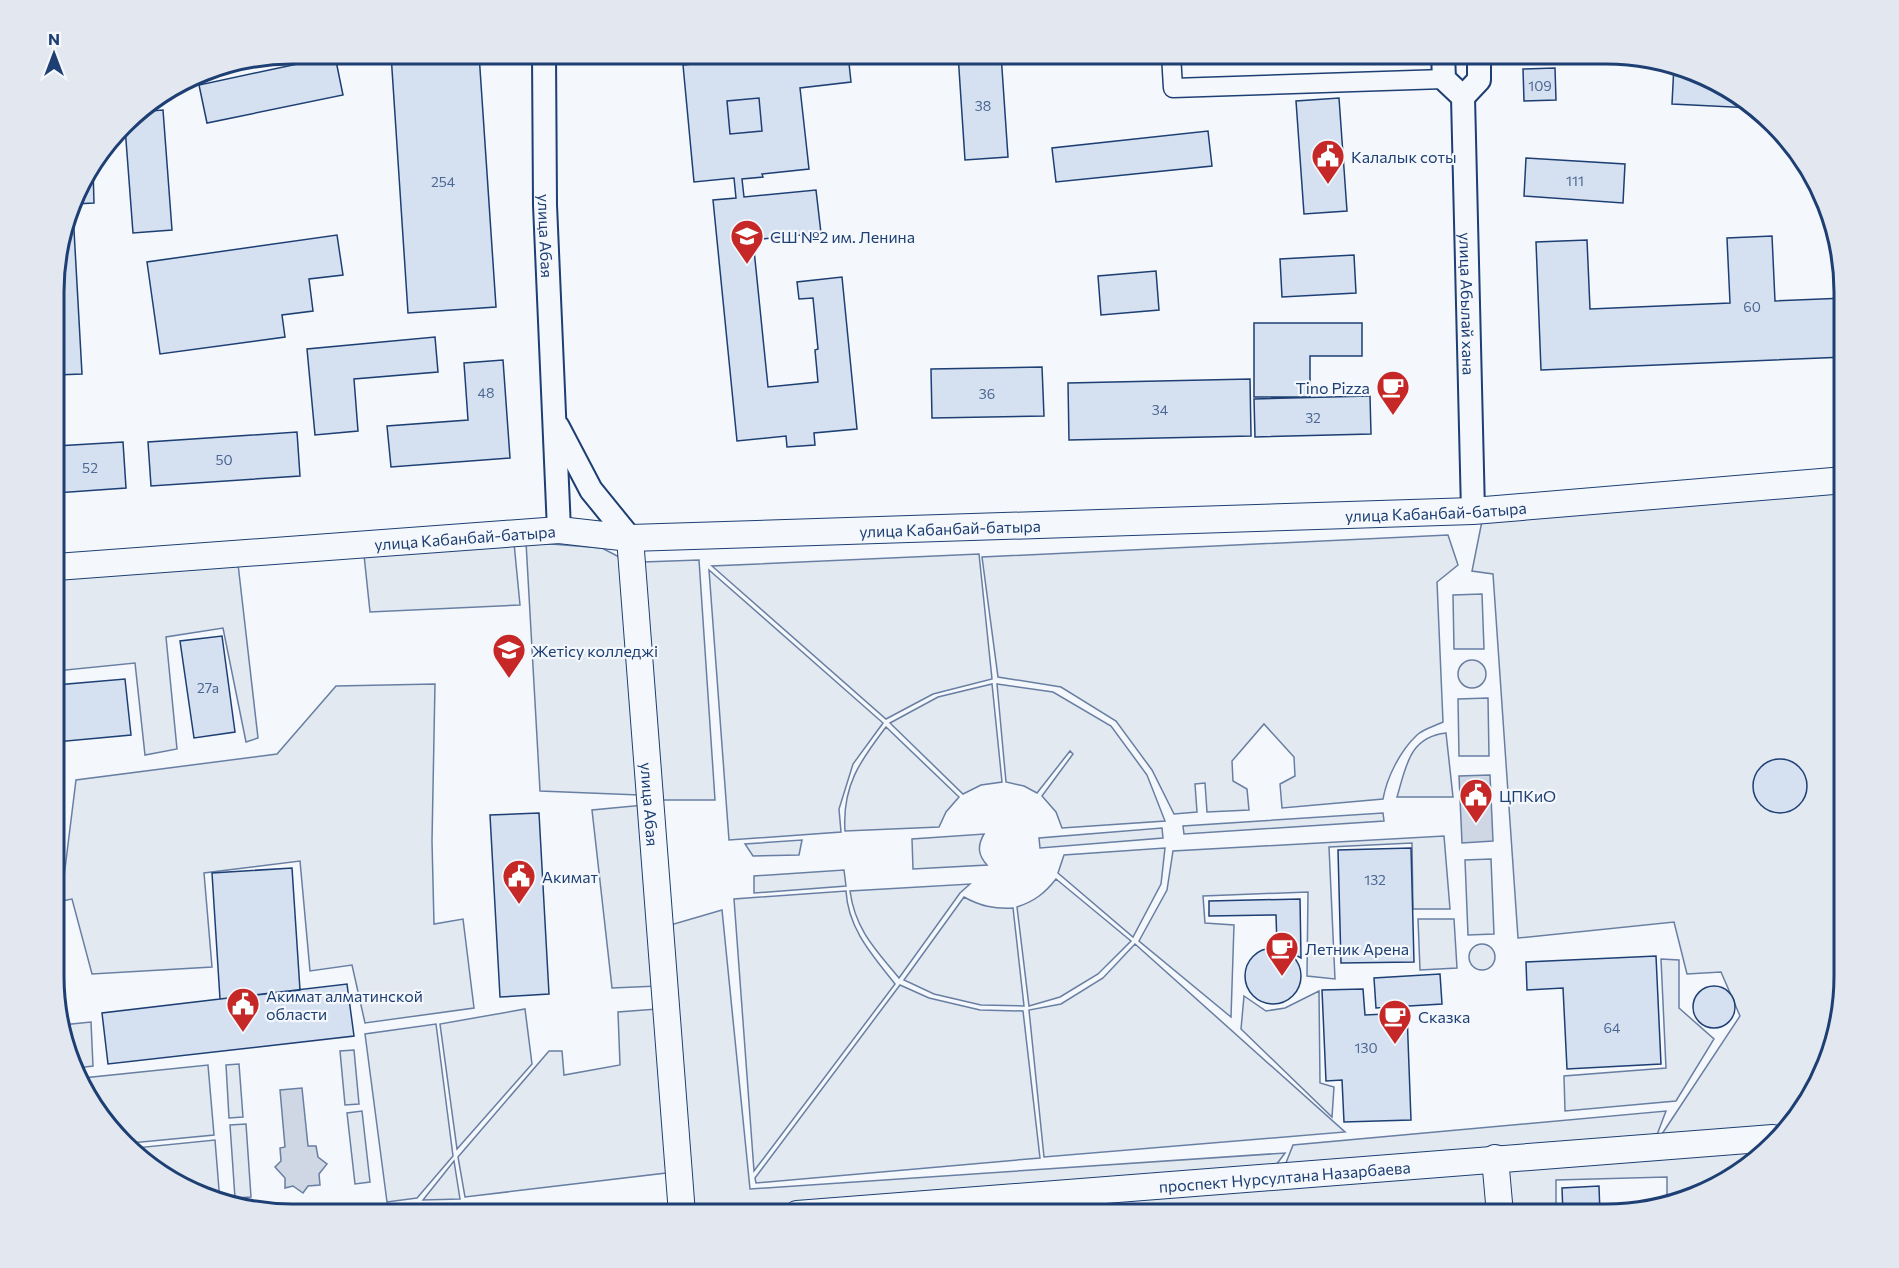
<svg xmlns="http://www.w3.org/2000/svg" width="1899" height="1268" viewBox="0 0 1899 1268" font-family="Commissioner,sans-serif">
<style>
.green{fill:#e3e9f0;stroke:#687fa3;stroke-width:1.5}
.water{fill:#cfd7e4;stroke:#687fa3;stroke-width:1.5}
.building{fill:#d5e0f0;stroke:#1d3f73;stroke-width:1.5;fill-rule:evenodd}
.lines{fill:none;stroke-linecap:round;stroke-linejoin:round}
.minor-casing{stroke:#1d3f73;stroke-width:21}
.tertiary-casing{stroke:#1d3f73;stroke-width:26}
.secondary-casing{stroke:#1d3f73;stroke-width:28}
.minor{stroke:#f4f7fb;stroke-width:18}
.tertiary{stroke:#f4f7fb;stroke-width:22}
.secondary{stroke:#f4f7fb;stroke-width:26}
.labels{text-anchor:middle;dominant-baseline:central;stroke-width:4.5;stroke-linejoin:round;paint-order:stroke}
.number-label{font-size:14px;fill:#4b6792}
.poi-label{font-size:16px;fill:#1d3f73;stroke:#f4f7fb;text-anchor:start}
.street-label{font-size:16px;fill:#1d3f73;stroke:#f4f7fb}
.rim{fill:none;stroke:#1d3f73;stroke-width:3}
</style>
<rect width="100%" height="100%" fill="#f4f7fb"/>
<path class="green" d="M1845 490V991L1832 1052 1805 1108 1787 1125 1662 1134 1740 1016 1721 972 1687 974 1674 922 1518 938 1493 574 1472 571 1482 521Z
M1448 535 1458 565 1437 582 1443 722C1435 726 1423 729 1417 735 1400 751 1387 777 1383 799L1282 808 1280 784 1295 776 1294 757 1264 724 1232 761 1233 781 1247 789 1249 810 1207 812 1205 783 1195 784 1197 812 1174 814 1152 770 1116 721 1061 687 998 677 982 557Z
M526 542 602 548 623 559 639 795 540 791Z
M514 543 520 605 370 612 364 555Z
M979 554 992 679 933 694 886 719 712 566Z
M699 560 715 800H657L643 562Z
M238 564 258 738 246 742 223 628 166 637 177 749 145 755 135 663 56 671V577Z
M709 570 883 723 853 764 839 809 841 832 729 840Z
M1482 594 1484 649H1454L1453 595Z
M1458 674a14 14 0 1 1 28 0a14 14 0 1 1-28 0Z
M435 684 432 841 434 924 463 919 474 1008 365 1023 352 965 310 971 300 861 204 873 212 967 92 974 72 899 61 901 76 780 277 754 336 686Z
M992 684 1002 782 981 785 963 794 890 723 938 697Z
M997 684 1053 692 1111 726 1147 775 1165 821 1062 828 1056 812 1042 796 1073 754 1070 751 1037 793 1024 786 1006 782Z
M1488 698 1489 756H1459L1458 699Z
M886 727 959 797 946 812 939 827 845 831C842 786 860 761 886 727Z
M1446 733 1453 797H1397C1406 767 1409 737 1446 733Z
M644 805 658 986 612 988 592 810Z
M1383 813 1384 821 1184 834 1183 826Z
M1162 828 1163 838 1040 848 1039 838Z
M984 834C977 846 978 855 987 865L913 869 912 839Z
M1444 836 1450 909H1413L1412 843 1329 847 1335 979 1307 976 1308 892 1203 896 1205 923 1234 925 1231 1017 1139 941 1167 890 1173 851Z
M802 840 799 855 753 856 745 844Z
M1165 848 1161 884 1133 937 1058 873 1064 855Z
M1491 859 1494 934 1468 935 1465 860Z
M844 870 846 886 754 893V876Z
M1056 879 1131 941 1098 974 1060 997 1029 1006 1017 907C1035 901 1045 893 1056 879Z
M970 884 960 893 899 978C875 949 855 929 850 891Z
M846 891C848 929 873 956 895 984L754 1171 734 899Z
M964 897C980 906 994 909 1013 908L1024 1006 981 1005 934 994 904 980Z
M722 910 750 1189 1285 1153 1273 1169 689 1211 667 926Z
M1418 919H1454L1457 968 1420 970Z
M1135 944 1345 1132 1044 1157 1029 1010 1061 1004 1103 978Z
M1469 957a13 13 0 1 1 26 0a13 13 0 1 1-26 0Z
M1661 959 1679 960V1008L1714 1039 1676 1101 1565 1111 1564 1076 1666 1068Z
M900 985 929 998 980 1010 1023 1011 1040 1158 756 1183 755 1178Z
M1319 991 1320 1083 1334 1087 1332 1117 1241 1029 1244 996 1266 1011 1285 1008Z
M525 1009 532 1064 457 1149 440 1024Z
M657 1009 666 1173 465 1197 458 1157 549 1051H562L564 1075 620 1065 618 1012Z
M91 1022 93 1066 77 1068 62 1025Z
M436 1024 453 1156 417 1198 387 1202 365 1034Z
M354 1050 359 1104 345 1105 340 1051Z
M239 1064 243 1117 229 1118 226 1065Z
M208 1065 214 1135 131 1143 86 1095 83 1078Z
M362 1111 370 1182 355 1184 347 1113Z
M1666 1111 1655 1140 1284 1168 1293 1145Z
M246 1124 251 1197 235 1198 230 1125Z
M215 1140 220 1202 160 1174 135 1148Z
M1763 1147 1726 1182 1667 1200V1177L1556 1180V1214H1508L1504 1165Z
M454 1161 460 1199 423 1200Z
M1496 1172 1495 1214H953Z"/>
<path class="water" d="M1490 775 1493 841 1462 843 1459 776Z
M302 1088 308 1146H316L318 1157 327 1164 319 1174 320 1185 308 1186 303 1193 293 1186 285 1188V1178L275 1167 281 1161 280 1148 285 1147 280 1090Z"/>
<path class="building" d="M391 54H479L496 307 408 313Z
M795 54H848L851 82 800 88 809 169 762 174 763 177 742 179 744 197 816 190 821 233 753 240 768 387 818 382 815 350 818 349 813 298 799 299 797 282 842 277 857 429 814 433 815 445 787 447 786 436 737 441 713 200 736 198 734 178 694 182 683 65 761 57 762 63 796 60ZM759 98 762 131 730 134 727 101Z
M958 54H1001L1008 157 965 160Z
M335 56 343 95 207 123 199 85Z
M1674 65 1683 67 1739 94 1752 108 1672 104Z
M1555 68 1556 100 1524 101 1523 69Z
M759 98 762 131 730 134 727 101Z
M1339 98 1347 211 1304 214 1296 101Z
M163 110 172 230 133 233 125 127 137 112Z
M1208 131 1212 166 1056 182 1052 148Z
M1526 158 1625 164 1623 203 1524 196Z
M93 168 94 203 74 204 79 187Z
M71 212H73L82 374 56 375V262Z
M337 235 343 275 309 279 313 311 282 315 285 337 160 354 147 262Z
M1772 236 1775 301 1845 298V357L1541 370 1536 242 1587 240 1590 309 1730 303 1727 238Z
M1354 255 1356 293 1282 297 1280 259Z
M1156 271 1159 310 1101 315 1098 276Z
M1254 323H1362V356H1310V397H1254Z
M435 337 438 372 354 379 358 431 315 435 307 349Z
M503 360 510 458 391 467 387 426 468 420 464 363Z
M1042 367 1044 416 932 418 931 369Z
M1250 379 1251 436 1069 440 1068 383Z
M1370 396 1371 434 1255 437 1254 399Z
M297 432 300 476 151 486 148 442Z
M123 442 126 488 56 493V446Z
M222 636 235 732 194 738 180 641Z
M125 679 131 735 56 742V685Z
M1753 786a27 27 0 1 1 54 0a27 27 0 1 1-54 0Z
M539 813 549 994 500 997 490 815Z
M1411 848 1414 962 1341 963 1338 850Z
M292 868 300 990 220 999 212 873Z
M1300 899 1301 958 1277 945 1276 915 1209 916V901Z
M1245 976a28 28 0 1 1 56 0a28 28 0 1 1-56 0Z
M1656 956 1661 1064 1567 1069 1563 988 1527 990 1526 962Z
M1440 974 1442 1004 1376 1008 1374 978Z
M347 984 354 1036 108 1064 102 1013Z
M1693 1007a21 21 0 1 1 42 0a21 21 0 1 1-42 0Z
M1363 989 1365 1015 1407 1013 1411 1120 1344 1122 1342 1080 1326 1081 1322 990Z
M1599 1186 1600 1214H1563L1562 1188Z"/>
<g class="lines">
<defs>
<path id="minor" d="M1171 54 1173 88 1444 79"/>
<g id="tertiary">
<path id="s1" d="M544 54 545 205 559 530"/>
<path id="s2" d="M1443 54 1444 79 1463 97 1473 511"/>
<path d="M1463 97 1479 80V54"/>
<path d="M558 427 591 490 630 538"/>
</g>
<g id="secondary">
<path id="s3" d="M630 538 682 1214"/>
<path id="s4" d="M56 567 559 530 630 538 1473 511 1845 480"/>
<path d="M1495 1158 1500 1214"/>
<path id="s5" d="M797 1214 1773 1138"/>
</g>
</defs>
<use href="#minor" class="minor-casing"/>
<use href="#tertiary" class="tertiary-casing"/>
<use href="#secondary" class="secondary-casing"/>
<use href="#minor" class="minor"/>
<use href="#tertiary" class="tertiary"/>
<use href="#secondary" class="secondary"/>
</g>
<defs>
<symbol id="civic-pin" viewBox="-11 -11 22 30"><path d="M0 17L-7.5 6A9.5 9.5 0 1 1 7.5 6Z" fill="#c62828" stroke="#f4f7fb"/><path d="M-.6-6.5H3V-4.5H.6V-3L4-1V1h2V6H-6V1h2V-1L-.6-3ZM-1.2 2.5V6h2.4V2.5Z" fill="#fff"/></symbol>
<symbol id="school-pin" viewBox="-11 -11 22 30"><path d="M0 17L-7.5 6A9.5 9.5 0 1 1 7.5 6Z" fill="#c62828" stroke="#f4f7fb"/><path d="M0-5L7-2L0 1L-7-2ZM-4 1L0 2.5L4 1V4Q0 6-4 4Z" fill="#fff"/></symbol>
<symbol id="cafe-pin" viewBox="-11 -11 22 30"><path d="M0 17L-7.5 6A9.5 9.5 0 1 1 7.5 6Z" fill="#c62828" stroke="#f4f7fb"/><path d="M-5.5-4.5H6V0H3Q3 3.5 0 3.5H-2.5Q-5.5 3.5-5.5 0ZM3-3.2v2h1.7v-2ZM-6 4.5H4V6H-6Z" fill="#fff"/></symbol>
<symbol id="university-pin" viewBox="-11 -11 22 30"><path d="M0 17L-7.5 6A9.5 9.5 0 1 1 7.5 6Z" fill="#c62828" stroke="#f4f7fb"/><path d="M0-5L7-2L0 1L-7-2ZM-4 1L0 2.5L4 1V4Q0 6-4 4Z" fill="#fff"/></symbol>
</defs>
<g fill-rule="evenodd">
<use href="#civic-pin" x="1309" y="137" width="38" height="52"/>
<use href="#school-pin" x="728" y="217" width="38" height="52"/>
<use href="#cafe-pin" x="1374" y="368" width="38" height="52"/>
<use href="#university-pin" x="490" y="631" width="38" height="52"/>
<use href="#civic-pin" x="1457" y="776" width="38" height="52"/>
<use href="#civic-pin" x="500" y="857" width="38" height="52"/>
<use href="#cafe-pin" x="1263" y="929" width="38" height="52"/>
<use href="#civic-pin" x="224" y="985" width="38" height="52"/>
<use href="#cafe-pin" x="1376" y="997" width="38" height="52"/>
</g>
<g class="labels">
<g class="number-label">
<text x="1540" y="85">109</text>
<text x="983" y="105">38</text>
<text x="1575" y="180">111</text>
<text x="443" y="181">254</text>
<text x="1752" y="306">60</text>
<text x="486" y="392">48</text>
<text x="987" y="393">36</text>
<text x="1160" y="409">34</text>
<text x="1313" y="417">32</text>
<text x="224" y="459">50</text>
<text x="90" y="467">52</text>
<text x="208" y="687">27а</text>
<text x="1375" y="879">132</text>
<text x="1612" y="1027">64</text>
<text x="1366" y="1047">130</text>
</g>
<g class="poi-label">
<text x="1351" y="156">Калалык соты</text>
<text x="770" y="236">СШ №2 им. Ленина</text>
<text x="1370" y="387" text-anchor="end">Tino Pizza</text>
<text x="532" y="650">Жетісу колледжі</text>
<text x="1499" y="795">ЦПКиО</text>
<text x="542" y="876">Акимат</text>
<text x="1305" y="948">Летник Арена</text>
<text x="266" y="995">Акимат алматинской<tspan x="266" dy="18">области</tspan></text>
<text x="1418" y="1016">Сказка</text>
</g>
<g class="street-label">
<text stroke="none"><textPath href="#s1" startOffset="182">улица Абая</textPath></text>
<text stroke="none"><textPath href="#s2" startOffset="258">улица Абылай хана</textPath></text>
<text stroke="none"><textPath href="#s4" startOffset="1382">улица Кабанбай-батыра</textPath></text>
<text stroke="none"><textPath href="#s4" startOffset="896">улица Кабанбай-батыра</textPath></text>
<text stroke="none"><textPath href="#s4" startOffset="410">улица Кабанбай-батыра</textPath></text>
<text stroke="none"><textPath href="#s3" startOffset="267">улица Абая</textPath></text>
<text stroke="none"><textPath href="#s5" startOffset="489">проспект Нурсултана Назарбаева</textPath></text>
</g>
</g>
<path d="M0 0H1899V1268H0ZM292 64H1606A228 228 0 0 1 1834 292V976A228 228 0 0 1 1606 1204H292A228 228 0 0 1 64 976V292A228 228 0 0 1 292 64Z" fill="#e3e8f0" fill-rule="evenodd"/>
<path class="rim" d="M292 64H1606A228 228 0 0 1 1834 292V976A228 228 0 0 1 1606 1204H292A228 228 0 0 1 64 976V292A228 228 0 0 1 292 64Z"/>
<g transform="translate(54 54)" stroke="#f4f7fb" stroke-width="4.5" paint-order="stroke">
<path d="M0-4.5L10 22L0 15L-10 22Z" fill="#1d3f73"/>
<text y="-9" font-size="16" font-weight="bold" text-anchor="middle" fill="#1d3f73">N</text>
</g>
</svg>
